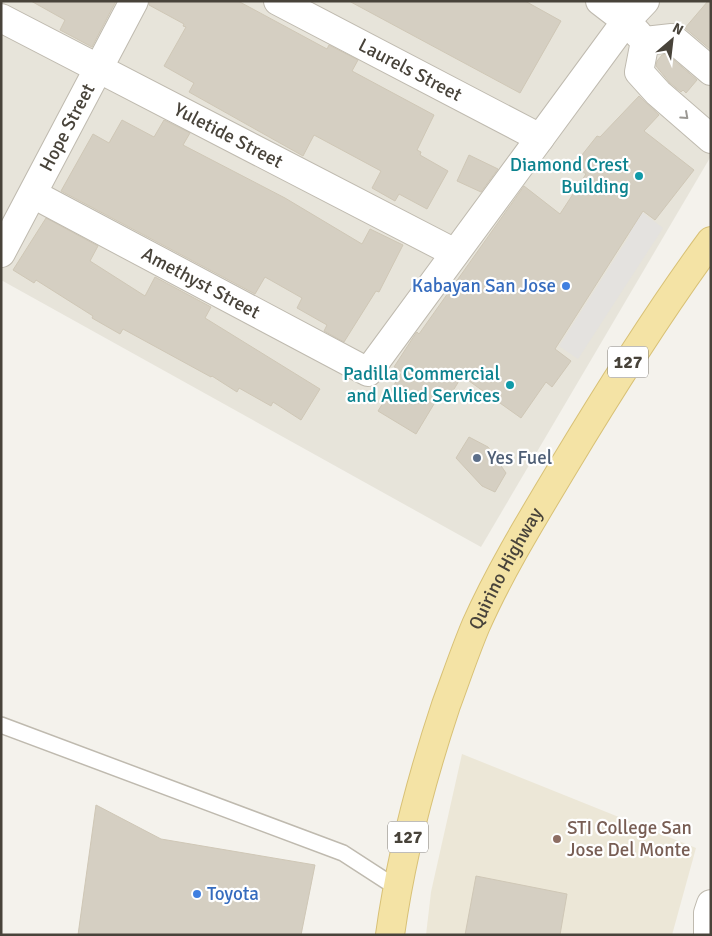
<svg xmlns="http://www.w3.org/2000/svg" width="712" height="936" viewBox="0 0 712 936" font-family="Signika,sans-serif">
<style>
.residential{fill:#e7e4da}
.education{fill:#ece7d7}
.parking{fill:#e4e2df}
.building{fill:#d5cfc2;stroke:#cfc7b6}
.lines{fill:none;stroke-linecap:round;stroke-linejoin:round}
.lane-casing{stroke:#bfbaaf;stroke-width:18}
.street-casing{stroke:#bfbaaf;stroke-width:30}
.primary-casing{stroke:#d8c176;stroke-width:30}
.lane{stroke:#fff;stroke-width:15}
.street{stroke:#fff;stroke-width:28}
.primary{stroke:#f4e3a5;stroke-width:28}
.oneway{stroke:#9a9893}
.culture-dot{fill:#0f9aa8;stroke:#fff;stroke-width:2}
.shop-dot{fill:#3f7fe0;stroke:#fff;stroke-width:2}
.service-dot{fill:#5c6f8a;stroke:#fff;stroke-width:2}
.education-dot{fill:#8d6e63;stroke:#fff;stroke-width:2}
.labels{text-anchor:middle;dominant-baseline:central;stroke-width:4.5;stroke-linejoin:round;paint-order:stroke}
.shield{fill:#fff;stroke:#7f7b75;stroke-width:1}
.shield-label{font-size:18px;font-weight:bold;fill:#48433a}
.street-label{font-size:19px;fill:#48433a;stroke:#fff}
.culture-label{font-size:19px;fill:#0d838f;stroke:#fff;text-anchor:end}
.shop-label{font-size:19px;fill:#366cbe;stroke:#fff;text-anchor:end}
.service-label{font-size:19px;fill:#4e5e75;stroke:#fff;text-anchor:start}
.education-label{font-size:19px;fill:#785e54;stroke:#fff;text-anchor:start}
</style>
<rect width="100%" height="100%" fill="#f4f2ec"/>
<path class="residential" d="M1 1H711V156L481 547 1 280Z"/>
<path class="education" d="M462 754 696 848 672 935H426L431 892Z"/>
<path class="parking" d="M606 185 663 228 578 359 559 346 630 235 589 209Z"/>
<path class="building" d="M31 1H116L92 47 60 30 65 20Z
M149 1H238L327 49 329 45 358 60 352 71 434 115 417 150 421 152 420 155 448 171 427 209 399 194 395 201 372 188 381 171 314 135 303 156 189 92 194 83 164 66 186 27 183 26 184 24 149 5Z
M349 1H525L561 21 520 93Z
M708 1H711V50L685 28Z
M667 54 697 80 686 93 683 90 681 92 669 82 656 66 657 61 662 55Z
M639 96 659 115 644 131 694 170 655 220 643 211 555 349 571 361 552 387 546 382 521 418 462 376 448 399 440 394 416 434 378 411 402 372 394 367 416 333 417 332 419 334 524 186 560 214 586 174 574 165 597 136 600 137Z
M122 120 154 137 164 120 190 133 183 145 285 198 362 244 370 229 403 245 379 292 376 291 344 342 324 331 327 325 297 308 302 298 265 277 255 294 61 191 93 134 109 143Z
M469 155 498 169 481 192 457 181Z
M46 218 98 246 90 261 145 296 155 277 211 307 205 318 320 389 301 420 273 402 271 406 239 388 237 392 212 376 211 377 123 329 120 334 92 318 93 316 36 280 34 283 13 270Z
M469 437 488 447 506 473 495 492 482 486 456 458Z
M96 805 161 839 315 865 301 935H78Z
M476 876 567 894 560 935H465Z"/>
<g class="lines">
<defs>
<path id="lane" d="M1 725 343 853 397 888"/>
<g id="street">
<path id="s1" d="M278 1 540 138"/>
<path d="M600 1 626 21 638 34"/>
<path id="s2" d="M1 18 455 253"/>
<path d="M645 41 639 72 658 93 711 139"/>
<path d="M645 41 672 38 711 71"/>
<path id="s3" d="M33 194 368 372 626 21 645 1"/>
<path id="s4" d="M1 253 134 1"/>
<path d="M708 935V913L711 904"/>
</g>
<g id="primary">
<path id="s5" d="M390 935C401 856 421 780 446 705 456 678 465 651 476 625 500 571 532 519 562 469 609 391 657 314 711 241"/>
</g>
</defs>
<use href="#lane" class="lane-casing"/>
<use href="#street" class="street-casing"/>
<use href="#primary" class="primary-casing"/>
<use href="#lane" class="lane"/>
<use href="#street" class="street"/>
<use href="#primary" class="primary"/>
</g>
<defs><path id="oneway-chevron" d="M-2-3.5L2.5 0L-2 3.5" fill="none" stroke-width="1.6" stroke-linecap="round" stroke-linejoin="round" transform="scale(1.25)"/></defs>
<use class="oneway" href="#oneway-chevron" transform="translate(685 116) rotate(42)"/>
<g class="culture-dot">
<circle cx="639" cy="176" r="5"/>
<circle cx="510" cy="385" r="5"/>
</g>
<g class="shop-dot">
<circle cx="566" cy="286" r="5"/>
<circle cx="197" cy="894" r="5"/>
</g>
<circle class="service-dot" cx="477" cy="458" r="5"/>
<circle class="education-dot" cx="557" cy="839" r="5"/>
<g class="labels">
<g class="shield">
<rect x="608" y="346.5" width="40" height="31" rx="4"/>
<rect x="388" y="821.5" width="40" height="31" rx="4"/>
</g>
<g class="shield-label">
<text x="628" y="362">127</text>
<text x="408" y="837">127</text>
</g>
<g class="street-label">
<text stroke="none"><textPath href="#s1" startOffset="149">Laurels Street</textPath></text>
<text stroke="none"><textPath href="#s4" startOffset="142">Hope Street</textPath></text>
<text stroke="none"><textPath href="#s2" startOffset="256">Yuletide Street</textPath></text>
<text stroke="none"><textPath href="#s3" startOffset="190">Amethyst Street</textPath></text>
<text stroke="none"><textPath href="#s5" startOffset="386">Quirino Highway</textPath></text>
</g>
<g class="culture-label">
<text x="629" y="165">Diamond Crest<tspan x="629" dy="22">Building</tspan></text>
<text x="500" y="374">Padilla Commercial<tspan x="500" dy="22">and Allied Services</tspan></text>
</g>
<g class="shop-label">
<text x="556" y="286">Kabayan San Jose</text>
<text x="207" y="894" text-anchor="start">Toyota</text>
</g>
<g class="service-label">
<text x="487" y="458">Yes Fuel</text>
</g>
<g class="education-label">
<text x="567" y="828">STI College San<tspan x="567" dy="22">Jose Del Monte</tspan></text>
</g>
</g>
<rect width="712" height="936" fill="none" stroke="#48433a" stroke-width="5"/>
<g transform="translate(672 40) rotate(28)" stroke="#ffffff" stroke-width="4" paint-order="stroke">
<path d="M0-4L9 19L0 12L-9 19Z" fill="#48433a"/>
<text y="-8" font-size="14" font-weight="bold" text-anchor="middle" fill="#48433a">N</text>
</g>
</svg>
